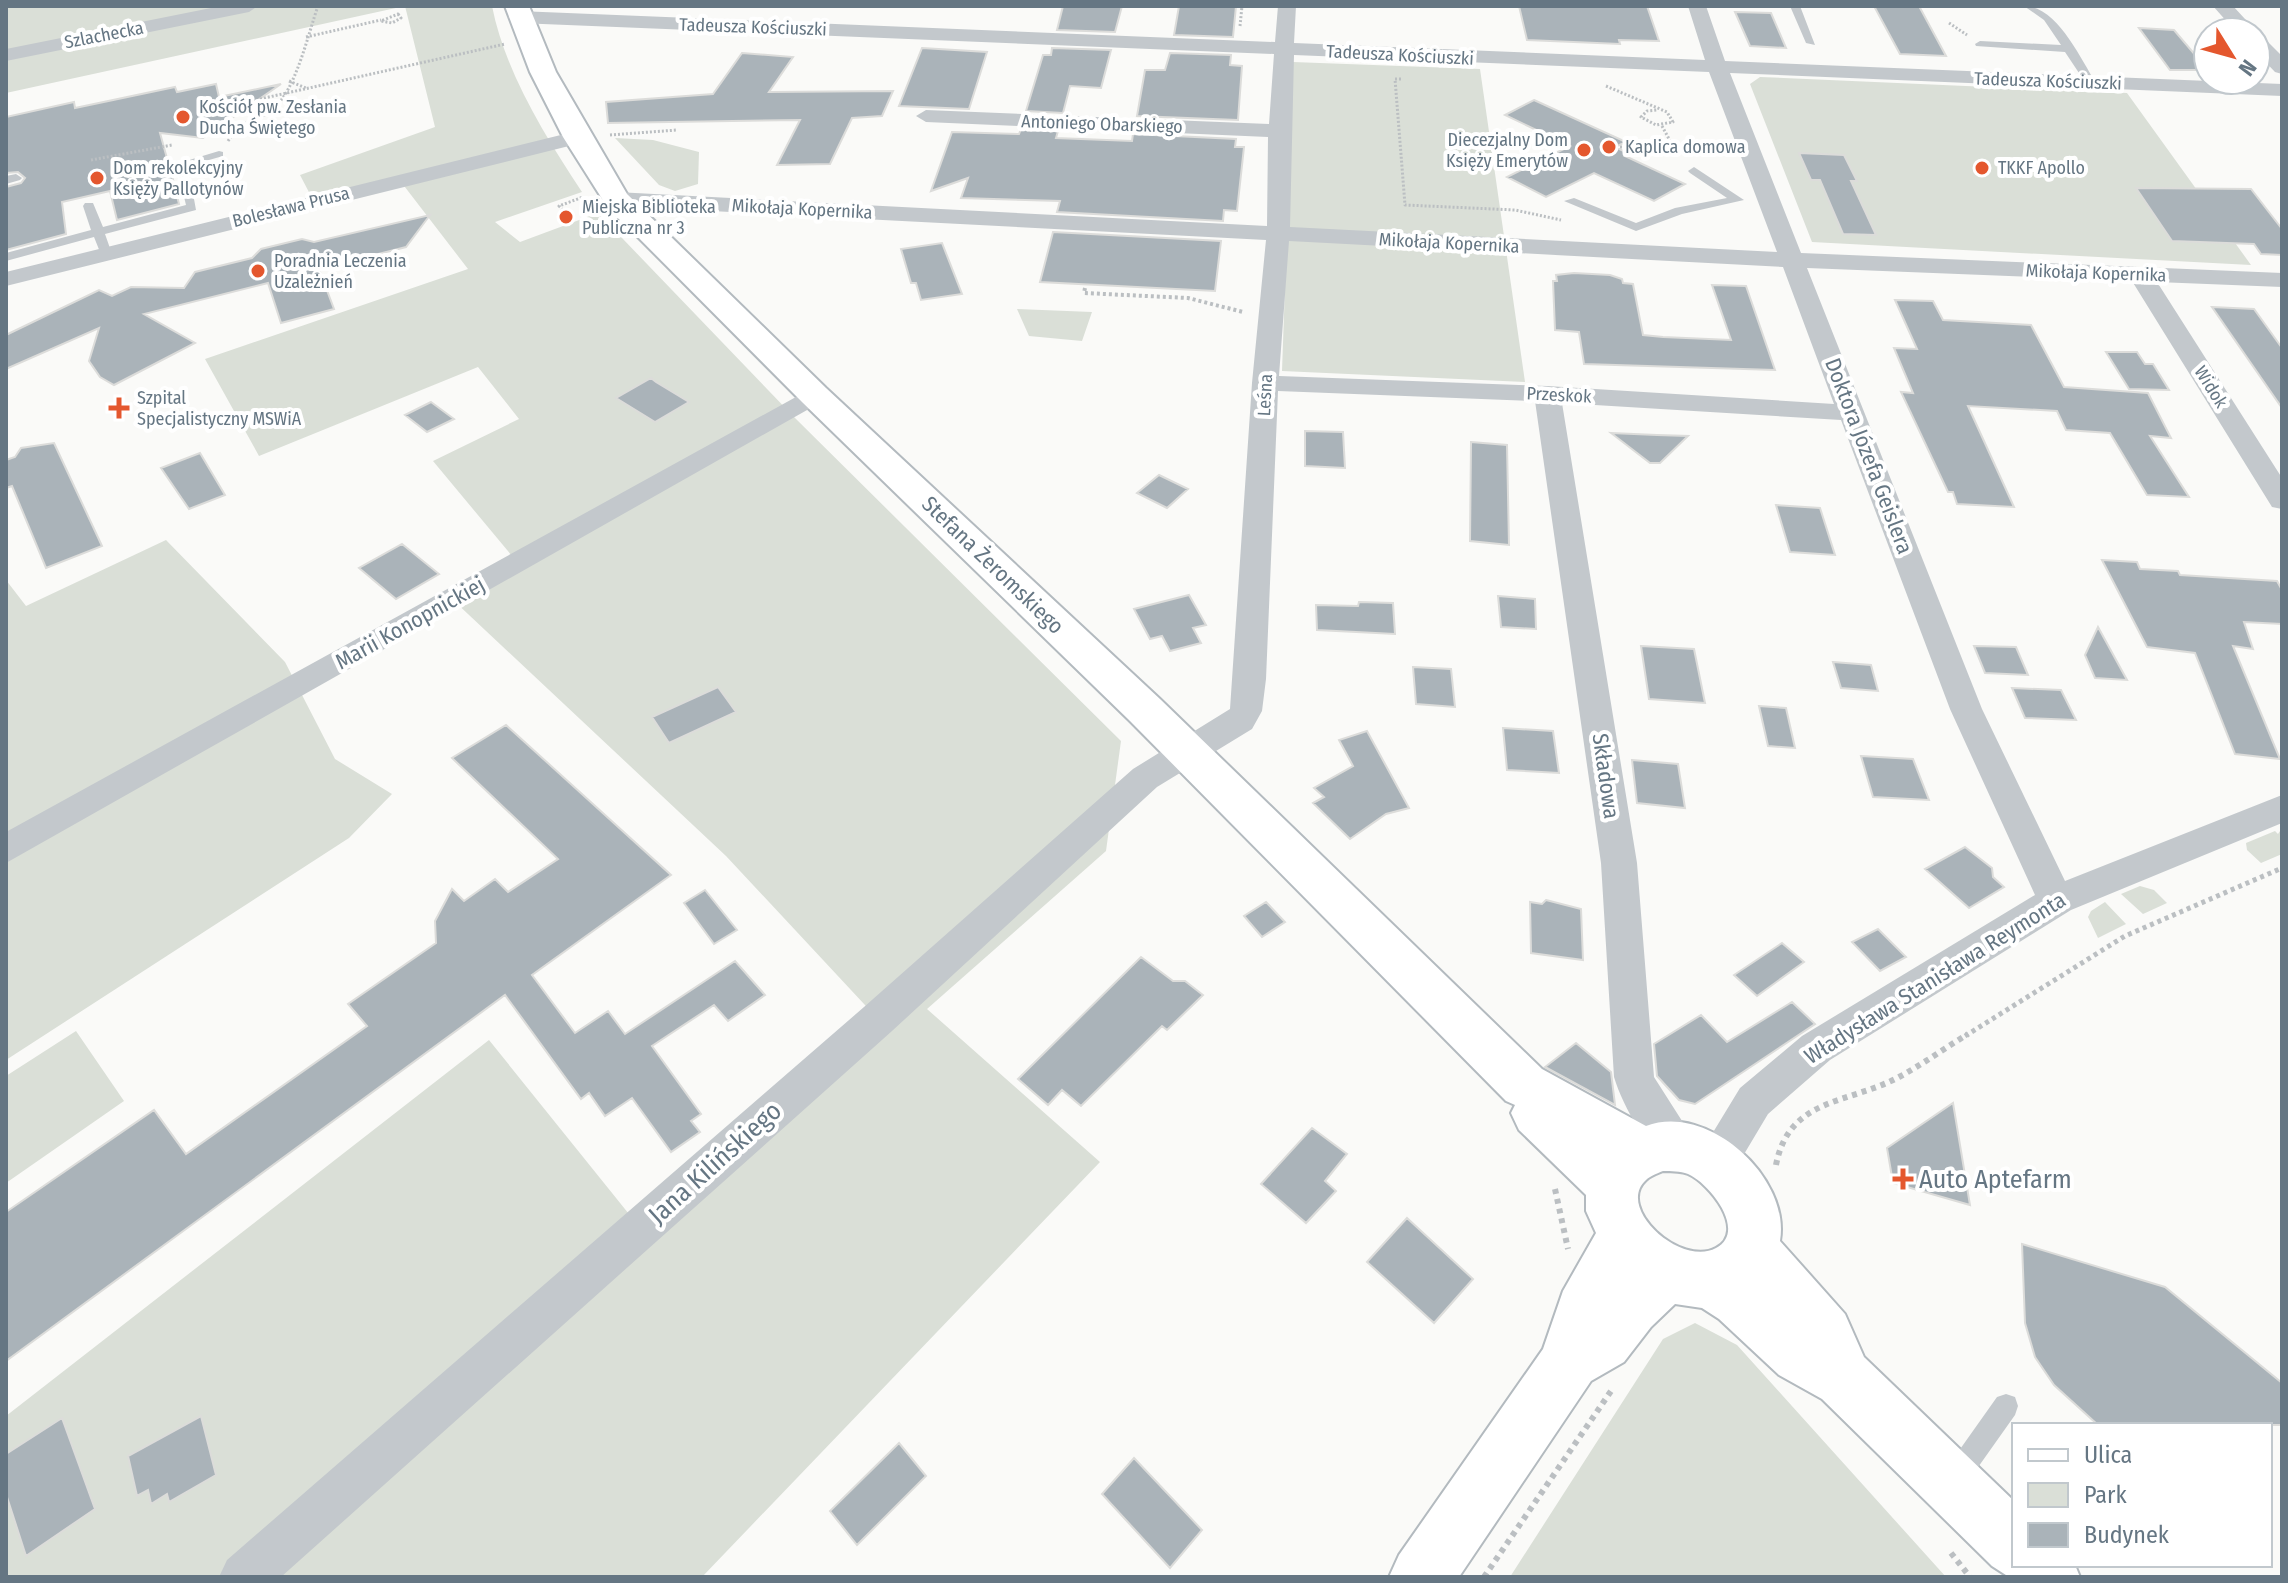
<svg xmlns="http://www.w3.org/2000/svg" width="2288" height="1583" viewBox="0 0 2288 1583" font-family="'Fira Sans Condensed',sans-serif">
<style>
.green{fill:#dadfd7}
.building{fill:#aab3b9;stroke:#dcdcda;stroke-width:2}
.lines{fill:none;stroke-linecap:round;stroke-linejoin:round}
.secondary-casing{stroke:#b3babf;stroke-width:4}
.path-far3{stroke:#bbbfc2;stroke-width:3;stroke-dasharray:2 2;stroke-linecap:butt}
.path-far2{stroke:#bbbfc2;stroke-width:4;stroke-dasharray:3 3;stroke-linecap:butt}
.path-far1{stroke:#bbbfc2;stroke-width:5;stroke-dasharray:4 4;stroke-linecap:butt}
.path{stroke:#bbbfc2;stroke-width:6;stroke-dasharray:5 5;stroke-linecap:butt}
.lane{fill:#c3c8cc;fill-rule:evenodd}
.street{fill:#c3c8cc;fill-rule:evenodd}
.secondary{fill:#fff;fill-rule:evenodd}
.poi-dot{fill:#e4572e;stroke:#fff;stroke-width:3}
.labels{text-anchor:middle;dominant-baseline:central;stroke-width:8;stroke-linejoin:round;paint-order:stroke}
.far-street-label{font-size:18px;fill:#657683;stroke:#fff}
.far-poi-label{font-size:18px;fill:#657683;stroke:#fff;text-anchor:start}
.street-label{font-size:22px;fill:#657683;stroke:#fff}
.near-street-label{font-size:26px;fill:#657683;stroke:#fff}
.near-poi-label{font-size:26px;fill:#657683;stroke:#fff;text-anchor:start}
</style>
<rect width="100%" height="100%" fill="#fafaf8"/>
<path class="green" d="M6 6H492C505 72 545 136 582 192L495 222 520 242 598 213 794 417 1121 741 1106 851 927 1009 1100 1162 702 1577H6V1416L489 1040 641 1229 878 1019 726 856 452 599 517 562 433 461 519 419 478 367 259 456 205 359 468 269 398 178 312 198 300 175 435 127 405 6 6 93Z
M1293 62 1480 69 1525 382 1282 371Z
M1760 77 2127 93 2251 265 1812 242 1750 84Z
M615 138 653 140 699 152 698 184 675 191 659 185Z
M1017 309 1092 312 1082 341 1029 336Z
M166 540 285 662 335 759 392 794 349 838 6 1060V580L26 606Z
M2282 828V854L2261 863 2247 850 2246 843 2275 831 2278 834Z
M2140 886 2154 890 2167 903 2143 914 2121 894Z
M2105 902 2126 924 2098 938 2088 917 2091 911Z
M76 1031 124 1101 6 1183V1076Z
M1695 1323 1737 1345 1946 1577H1510L1663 1339Z"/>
<path class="building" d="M1063 6H1122L1115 32 1057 30Z
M1179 6H1236L1233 37 1174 35Z
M1519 6H1647L1659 41 1619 40 1620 44 1527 40Z
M1874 6H1919L1946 56 1900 54Z
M1735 12 1771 13 1786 48 1750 46Z
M2139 28 2174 30 2208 70H2170Z
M922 48 987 52 969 109 899 106Z
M1052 48 1111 50 1101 88 1070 86 1063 113 1026 111 1043 55H1051Z
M742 53 793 57 769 92 893 91 882 116 852 118 830 164 777 165 800 120 608 123 606 102 713 94Z
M1170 53 1231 55 1230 65 1242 66 1238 120 1137 116 1145 70H1165Z
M216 84 219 97 281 84 203 138 160 133 168 162 164 165 169 164 179 204 117 220 110 191 62 202 66 234 6 250V187L21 183 25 178 18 172 6 173V117L74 102 75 108 175 87 177 92Z
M1534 100 1626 142 1615 147 1630 154 1625 156 1685 184 1654 201 1594 173 1546 197 1507 177 1570 146 1505 115Z
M1021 129 1058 131 1056 138 1132 141 1133 134 1236 139 1235 147H1244L1237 211 1224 210 1223 221 1057 212 1060 201 961 198 968 178 931 191 952 132 1019 134Z
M1799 153 1844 155 1857 181H1851L1876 235 1843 234 1820 180H1811Z
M2136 188 2251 189 2282 229V255L2261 254 2254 244 2172 241Z
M430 215 406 247 319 269 334 309 281 323 268 283 144 314 195 343 114 385 100 377 89 361 99 328 6 369V335L99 290 112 296 131 287 184 288 195 272 252 258 261 249 302 239 314 242Z
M1053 232 1221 241 1215 291 1040 282Z
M942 243 962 294 921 300 916 283H911L901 249Z
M1574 273 1610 275 1622 279 1623 283 1633 284 1643 335 1663 337 1731 340 1712 285 1746 286 1775 370 1584 364 1579 332 1555 330 1553 281H1557L1556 275Z
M1895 300 1933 301 1943 320 2031 325 2064 387 2148 393 2171 438 2150 436 2189 497 2147 495 2110 433 2066 430 2057 411 1968 406 2014 507 1957 504 1953 492H1948L1901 392 1913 393 1894 348 1917 349Z
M2212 307 2254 309 2282 348V408Z
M2106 352H2137L2145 364H2153L2169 390 2129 389Z
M651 378 656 382 689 402 655 422 616 398Z
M431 402 454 419 427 432 405 415Z
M1305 431 1343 432 1345 468 1305 466Z
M1611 433 1657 435 1688 436 1660 463H1650Z
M1471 442 1507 445 1509 545 1470 541Z
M54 443 102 546 46 568 12 486 6 488V460L15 457 21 448Z
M200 453 225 495 189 509 161 468Z
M1159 475 1188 489 1167 508 1137 493Z
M1776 505 1820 508 1835 555 1790 552Z
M402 544 439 574 396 599 359 568Z
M2102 560 2137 562 2140 569 2178 571 2180 575 2277 581 2282 590V624L2244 622 2253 649 2233 646 2280 759 2235 754 2195 653 2147 647Z
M1189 595 1206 625 1193 628 1201 643 1170 651 1162 636 1150 639 1134 609Z
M1498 596 1535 599 1536 629 1501 627Z
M1359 602 1393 603 1395 634 1317 630 1316 605 1358 606Z
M2098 627 2127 680 2095 678 2085 655Z
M1641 646 1694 649 1705 703 1649 699Z
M1974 646 2016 647 2028 675 1985 673Z
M1833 662 1871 665 1878 691 1841 688Z
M1413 667 1451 669 1455 707 1416 704Z
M718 687 736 712 669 743 652 717Z
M2012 688 2061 690 2076 720 2025 718Z
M1759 706 1786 708 1795 748 1768 746Z
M506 725 671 875 532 975 575 1033 608 1011 625 1034 735 961 765 995 728 1021 714 1005 652 1046 701 1114 691 1121 700 1132 671 1152 632 1098 605 1116 589 1093 581 1099 505 995 6 1361V1212L154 1110 186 1154 367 1026 348 1004 436 943 435 921 452 889 464 901 495 879 508 892 558 859 452 758Z
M1503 728 1553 731 1559 773 1507 770Z
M1367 731 1409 808 1386 814 1350 839 1313 803 1324 797 1314 788 1353 766 1339 740Z
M1861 756 1913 759 1929 800 1873 797Z
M1632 760 1678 764 1685 808 1637 803Z
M1965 847 1992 868 1993 877 2004 887 1969 908 1925 869Z
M705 890 737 930 714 944 684 903Z
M1546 900 1581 909 1583 960 1531 953 1530 902 1542 904Z
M1266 902 1285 922 1262 937 1244 916Z
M1878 929 1906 957 1880 971 1852 942Z
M1782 943 1804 962 1757 996 1734 975Z
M1141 957 1173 981H1185L1203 995 1167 1030 1162 1026 1081 1106 1062 1090 1048 1105 1018 1079Z
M1792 1002 1815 1024 1695 1104 1679 1100 1657 1076 1654 1044 1701 1015 1727 1042Z
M1576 1043 1611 1072 1615 1105 1545 1067Z
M1953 1103 1970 1205 1893 1183 1887 1148Z
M1312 1128 1347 1154 1325 1181 1336 1191 1306 1223 1261 1184Z
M1407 1218 1473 1279 1434 1323 1367 1262Z
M2022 1244 2165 1287 2282 1383V1425H2098L2054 1385 2035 1357 2025 1323Z
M201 1416 216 1475 169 1502 167 1494 151 1504 148 1490 137 1496 128 1456Z
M62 1418 95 1509 26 1556 6 1494V1454Z
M899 1443 926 1476 857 1545 830 1511Z
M1134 1458 1202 1530 1170 1568 1102 1494Z"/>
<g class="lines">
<defs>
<path id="secondary" d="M505 6H529L556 72 627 194 826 388 1160 699 1542 1069 1646 1126C1707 1102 1791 1177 1780 1241L1845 1314 1864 1357 2014 1501V1565H2075L2080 1577H2009L1992 1566 1822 1399 1779 1375 1719 1319 1702 1308 1675 1304 1651 1327 1624 1362 1591 1381 1459 1577H1389L1399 1555 1543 1349 1563 1291 1596 1233 1586 1211V1195L1519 1130 1511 1113 1515 1105 1506 1101 1130 721 802 402 606 205 563 137 530 72ZM1663 1171C1671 1171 1680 1171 1688 1174 1709 1183 1748 1231 1716 1248 1681 1267 1615 1208 1646 1180 1650 1176 1658 1173 1663 1171Z"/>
</defs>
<use href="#secondary" class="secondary-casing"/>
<path class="path-far3" d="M398 14 401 18 392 23 381 21Z
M1949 23 1967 35
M1240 26 1242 6
M306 37 381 20
M1401 79H1395L1405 205 1515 210 1561 220
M289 81 306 88
M1606 86 1667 112 1673 122 1656 125 1641 117 1647 111 1657 110
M260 99 505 44
M1662 126 1676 152
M610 135 677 130
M228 141C246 115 254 125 273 109 296 90 308 34 318 6
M1620 147 1722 151
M91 160 172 145
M563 210 559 206 583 197"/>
<path class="path-far2" d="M1085 288 1084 293 1188 298 1243 312"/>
<path class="path-far1" d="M1965 1036 2125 936 2282 868"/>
<path class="path" d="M1776 1165C1789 1097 1849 1104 1899 1077 1923 1064 1945 1048 1968 1034
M1555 1189 1568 1249
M1951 1553 1970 1577
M1484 1577 1611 1391"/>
<path class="lane" d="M1790 6H1800L1815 45 1806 43Z
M2024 6C2057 6 2080 58 2096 83L2095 85H2087L2065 52 1976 46 1975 44 1980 41 2061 45 2044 20Z
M219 151 223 152V156L188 166 196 210 105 234 112 254 110 257H102L94 237 6 261V253L91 230 83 206 85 203H93L103 227 186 205 176 164Z
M1694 167 1744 200 1682 214 1636 231 1564 201 1574 198 1636 223 1675 208 1727 198 1690 173 1688 171Z
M16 174 22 178 20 180 6 184V176Z
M2006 1394 2015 1397 2018 1406 2015 1415 1964 1487 1955 1490 1946 1487 1943 1478 1946 1469 1997 1397Z"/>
<path class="street" d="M221 6H258L249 12 6 61V49Z
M1278 6H1296L1294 43 1705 60 1688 6H1706L1725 61 2282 84V96L1730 73 1801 253 2282 273V287L2157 282 2282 478V509L2272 507 2132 281 1807 268 1982 709 2065 881 2282 795V823L2071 910 1830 1060 1768 1114 1731 1176 1716 1181 1701 1176 1695 1162 1740 1088 1802 1036 2035 895 1950 709 1841 420 1562 403 1637 863 1654 1077 1698 1146 1692 1159 1678 1165C1649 1154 1623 1107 1614 1077L1601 863 1535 401 1278 391 1266 679 1262 711 1252 729 1157 787 892 1031 281 1577H219L227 1560 864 1007 1133 769 1230 709 1252 383 1266 240 616 206 605 199 616 192 1267 226 1268 137 926 122 916 116 926 110 1269 124 1274 54 518 23 508 17 518 11 1275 42ZM1294 55 1709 72 1777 252 1290 227ZM1289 241 1783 267 1834 404 1547 386 1279 376Z
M2213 6H2233L2257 32H2236Z
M2256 35 2263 37 2282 56V74L2275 72 2256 52Z
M577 131 588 137 585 142 6 286V272Z
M814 387 823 389 827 395 823 401 6 863V832Z"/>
<use href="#secondary" class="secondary"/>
</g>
<g class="poi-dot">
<circle cx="183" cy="117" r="8"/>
<circle cx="1609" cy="147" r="8"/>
<circle cx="1584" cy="150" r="8"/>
<circle cx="1982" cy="168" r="8"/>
<circle cx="97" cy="178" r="8"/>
<circle cx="566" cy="217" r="8"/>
<circle cx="258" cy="271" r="8"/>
<path d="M115 396h8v8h8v8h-8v8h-8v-8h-8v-8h8z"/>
<path d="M1899 1167h8v8h8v8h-8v8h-8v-8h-8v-8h8z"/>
</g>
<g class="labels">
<g class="far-street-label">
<text transform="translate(753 27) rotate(2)">Tadeusza Kościuszki</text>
<text transform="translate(104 35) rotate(-11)">Szlachecka</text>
<text transform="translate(1400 55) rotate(3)">Tadeusza Kościuszki</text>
<text transform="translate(2048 81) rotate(2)">Tadeusza Kościuszki</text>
<text transform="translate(1102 124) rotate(2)">Antoniego Obarskiego</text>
<text transform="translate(291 207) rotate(-14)">Bolesława Prusa</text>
<text transform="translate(802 209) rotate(3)">Mikołaja Kopernika</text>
<text transform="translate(1449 243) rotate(3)">Mikołaja Kopernika</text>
<text transform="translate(2096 273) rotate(2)">Mikołaja Kopernika</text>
<text transform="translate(2211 387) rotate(58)">Widok</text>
<text transform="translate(1265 395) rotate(-87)">Leśna</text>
<text transform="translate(1559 395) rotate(3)">Przeskok</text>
</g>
<g class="far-poi-label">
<text x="199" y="107">Kościół pw. Zesłania<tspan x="199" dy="21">Ducha Świętego</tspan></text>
<text x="1568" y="140" text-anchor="end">Diecezjalny Dom<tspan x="1568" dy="21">Księży Emerytów</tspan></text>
<text x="1625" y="147">Kaplica domowa</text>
<text x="113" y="168">Dom rekolekcyjny<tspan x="113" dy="21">Księży Pallotynów</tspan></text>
<text x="1998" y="168">TKKF Apollo</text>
<text x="582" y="207">Miejska Biblioteka<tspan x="582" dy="21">Publiczna nr 3</tspan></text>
<text x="274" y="261">Poradnia Leczenia<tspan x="274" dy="21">Uzależnień</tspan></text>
<text x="137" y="398">Szpital<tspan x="137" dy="21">Specjalistyczny MSWiA</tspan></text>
</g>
<g class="street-label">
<text transform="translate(1869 456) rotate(69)">Doktora Józefa Geislera</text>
<text transform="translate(993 565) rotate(44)">Stefana Żeromskiego</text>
<text transform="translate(410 623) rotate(-29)">Marii Konopnickiej</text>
<text transform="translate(1606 776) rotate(82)">Składowa</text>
<text transform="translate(1935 978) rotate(-32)">Władysława Stanisława Reymonta</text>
</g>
<g class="near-street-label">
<text transform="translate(715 1163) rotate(-42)">Jana Kilińskiego</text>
</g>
<g class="near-poi-label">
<text x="1919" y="1179">Auto Aptefarm</text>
</g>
</g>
<rect width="2288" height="1583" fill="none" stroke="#657683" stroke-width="16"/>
<rect x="2012" y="1423" width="260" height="144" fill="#ffffff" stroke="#c1c8cd" stroke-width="2"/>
<rect x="2028" y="1449" width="40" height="12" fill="#ffffff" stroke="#c1c8cd" stroke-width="2"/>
<text x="2084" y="1463" font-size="24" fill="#657683">Ulica</text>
<rect x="2028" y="1483" width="40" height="24" fill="#dadfd7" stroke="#c1c8cd" stroke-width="2"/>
<text x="2084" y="1503" font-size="24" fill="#657683">Park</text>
<rect x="2028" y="1523" width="40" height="24" fill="#aab3b9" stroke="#c1c8cd" stroke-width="2"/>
<text x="2084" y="1543" font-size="24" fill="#657683">Budynek</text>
<g transform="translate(2232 56) rotate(127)"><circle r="38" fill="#ffffff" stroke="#c1c8cd" stroke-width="2"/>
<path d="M0-6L14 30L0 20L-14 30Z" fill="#e4572e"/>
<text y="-12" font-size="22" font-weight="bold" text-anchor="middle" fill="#657683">N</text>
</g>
</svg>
